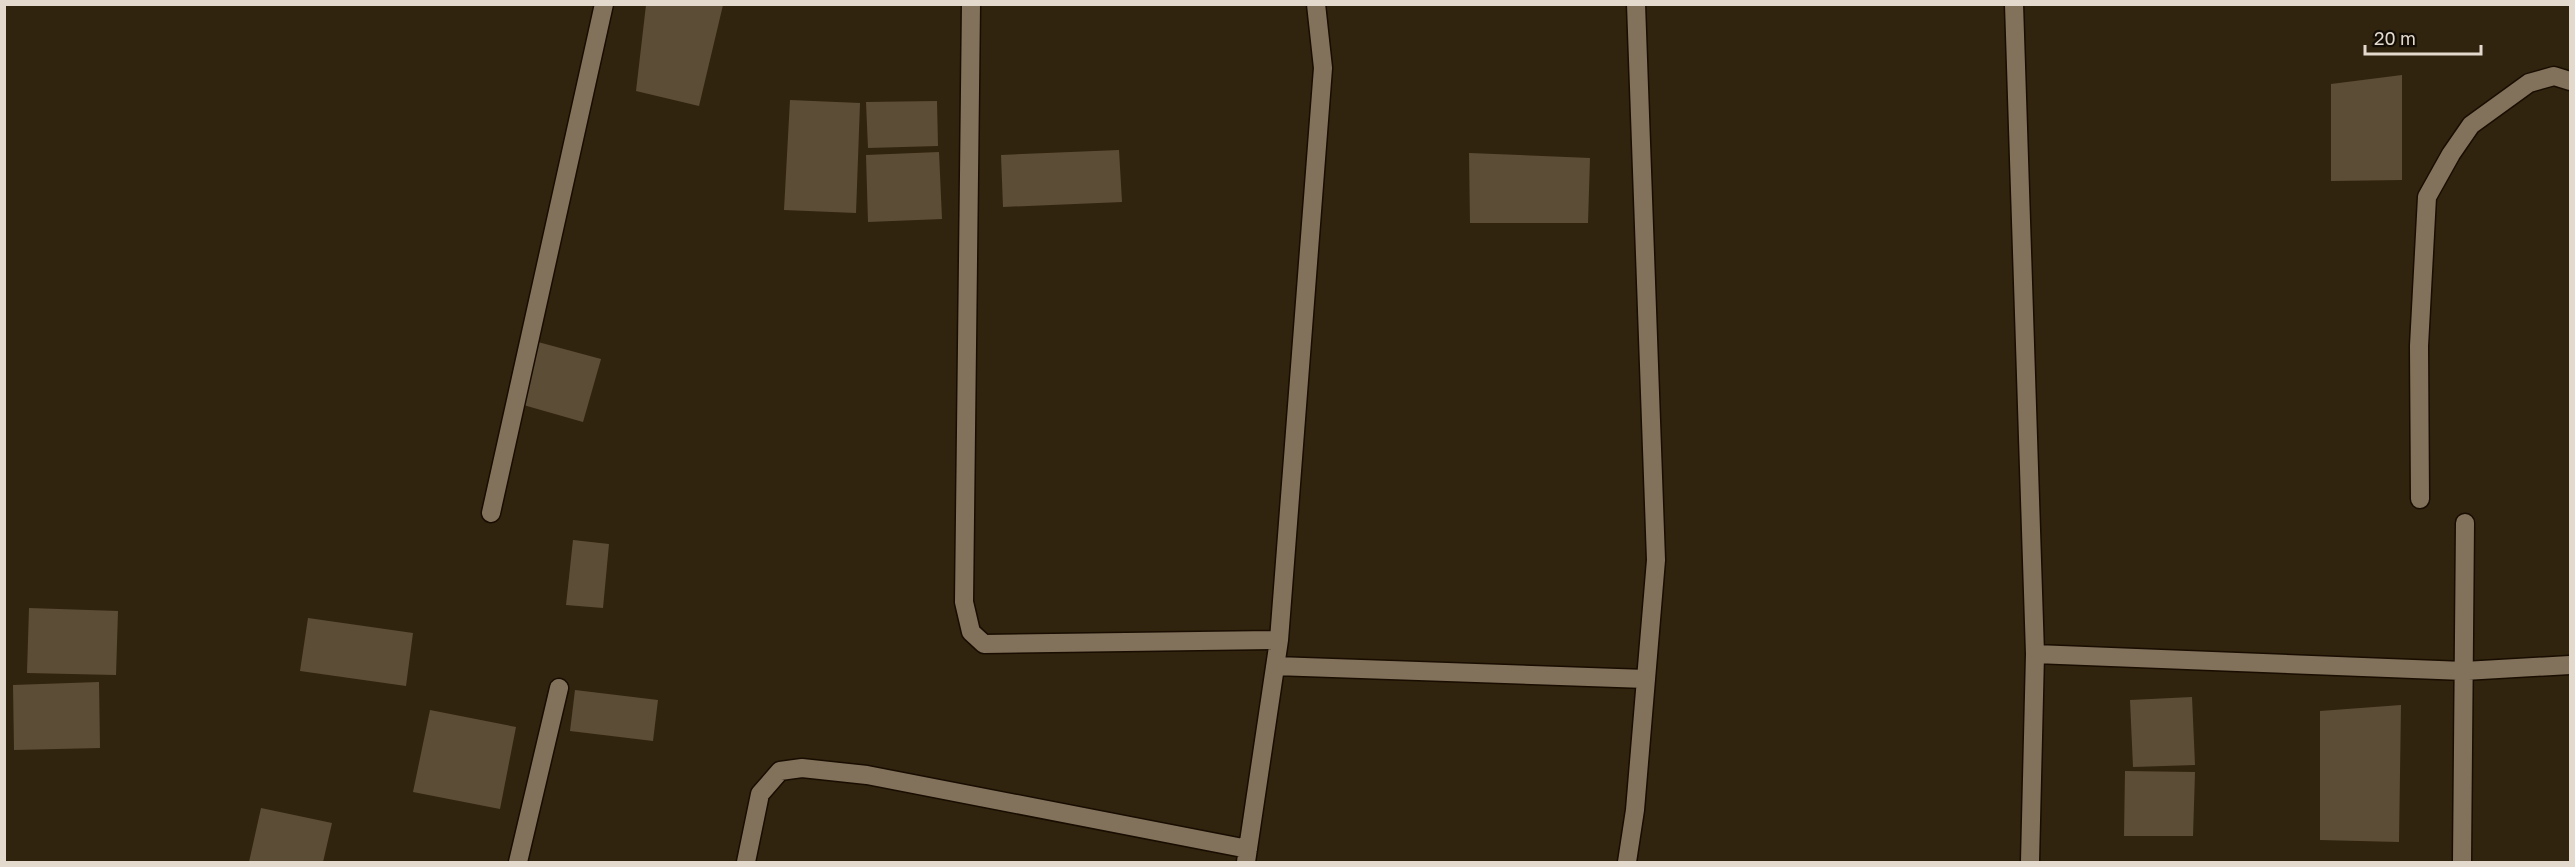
<svg xmlns="http://www.w3.org/2000/svg" width="2575" height="867" viewBox="0 0 2575 867" font-family="'Golos Text',sans-serif">
<style>
.building{fill:#5c4d37}
.lines{fill:none;stroke-linecap:round;stroke-linejoin:round}
.street-casing{stroke:#180d00;stroke-width:21}
.street{stroke:#82725b;stroke-width:18}
</style>
<rect width="100%" height="100%" fill="#31240e"/>
<path class="building" d="M646 5H723L699 106 636 91Z
M2402 75V180L2331 181V84Z
M790 100 860 103 856 213 784 210Z
M937 101 938 146 868 148 866 102Z
M1119 150 1122 202 1003 207 1001 155Z
M939 152 942 219 868 222 866 155Z
M1469 153 1590 158 1588 223H1470Z
M538 342 601 359 583 422 520 404Z
M573 540 609 544 603 608 566 605Z
M29 608 118 611 116 675 27 673Z
M308 618 413 633 406 686 300 671Z
M99 682 100 748 14 750 13 685Z
M575 690 658 700 653 741 570 731Z
M2192 697 2195 765 2133 767 2130 700Z
M2401 705 2399 842 2320 840V711Z
M430 710 516 727 500 809 413 792Z
M2125 771 2195 772 2193 836H2124Z
M261 808 332 823 323 862H249Z"/>
<g class="lines">
<defs>
<path id="street" d="M971 4 964 602 971 632 984 644 1279 640
M2014 4 2035 654 2030 862
M2420 499 2419 346 2427 197 2451 154 2471 125 2529 83 2554 76 2570 81
M491 513 604 4
M2035 654 2464 671 2570 665
M1275 666 1646 679
M518 862 559 688
M746 862 760 794 780 771 802 768 867 775 1248 849
M1246 862 1279 640 1323 68 1316 4
M1627 862 1635 810 1656 560 1636 4
M2462 862 2465 523"/>
</defs>
<use href="#street" class="street-casing"/>
<use href="#street" class="street"/>
</g>
<rect width="2575" height="867" fill="none" stroke="#e3dacd" stroke-width="12"/>
<path d="M2365 45v9h116v-9" fill="none" stroke="#e3dacd" stroke-width="3"/>
<text x="2374" y="45" font-size="18" fill="#e3dacd" stroke="#140e06" stroke-width="4.5" paint-order="stroke">20 m</text>
</svg>
